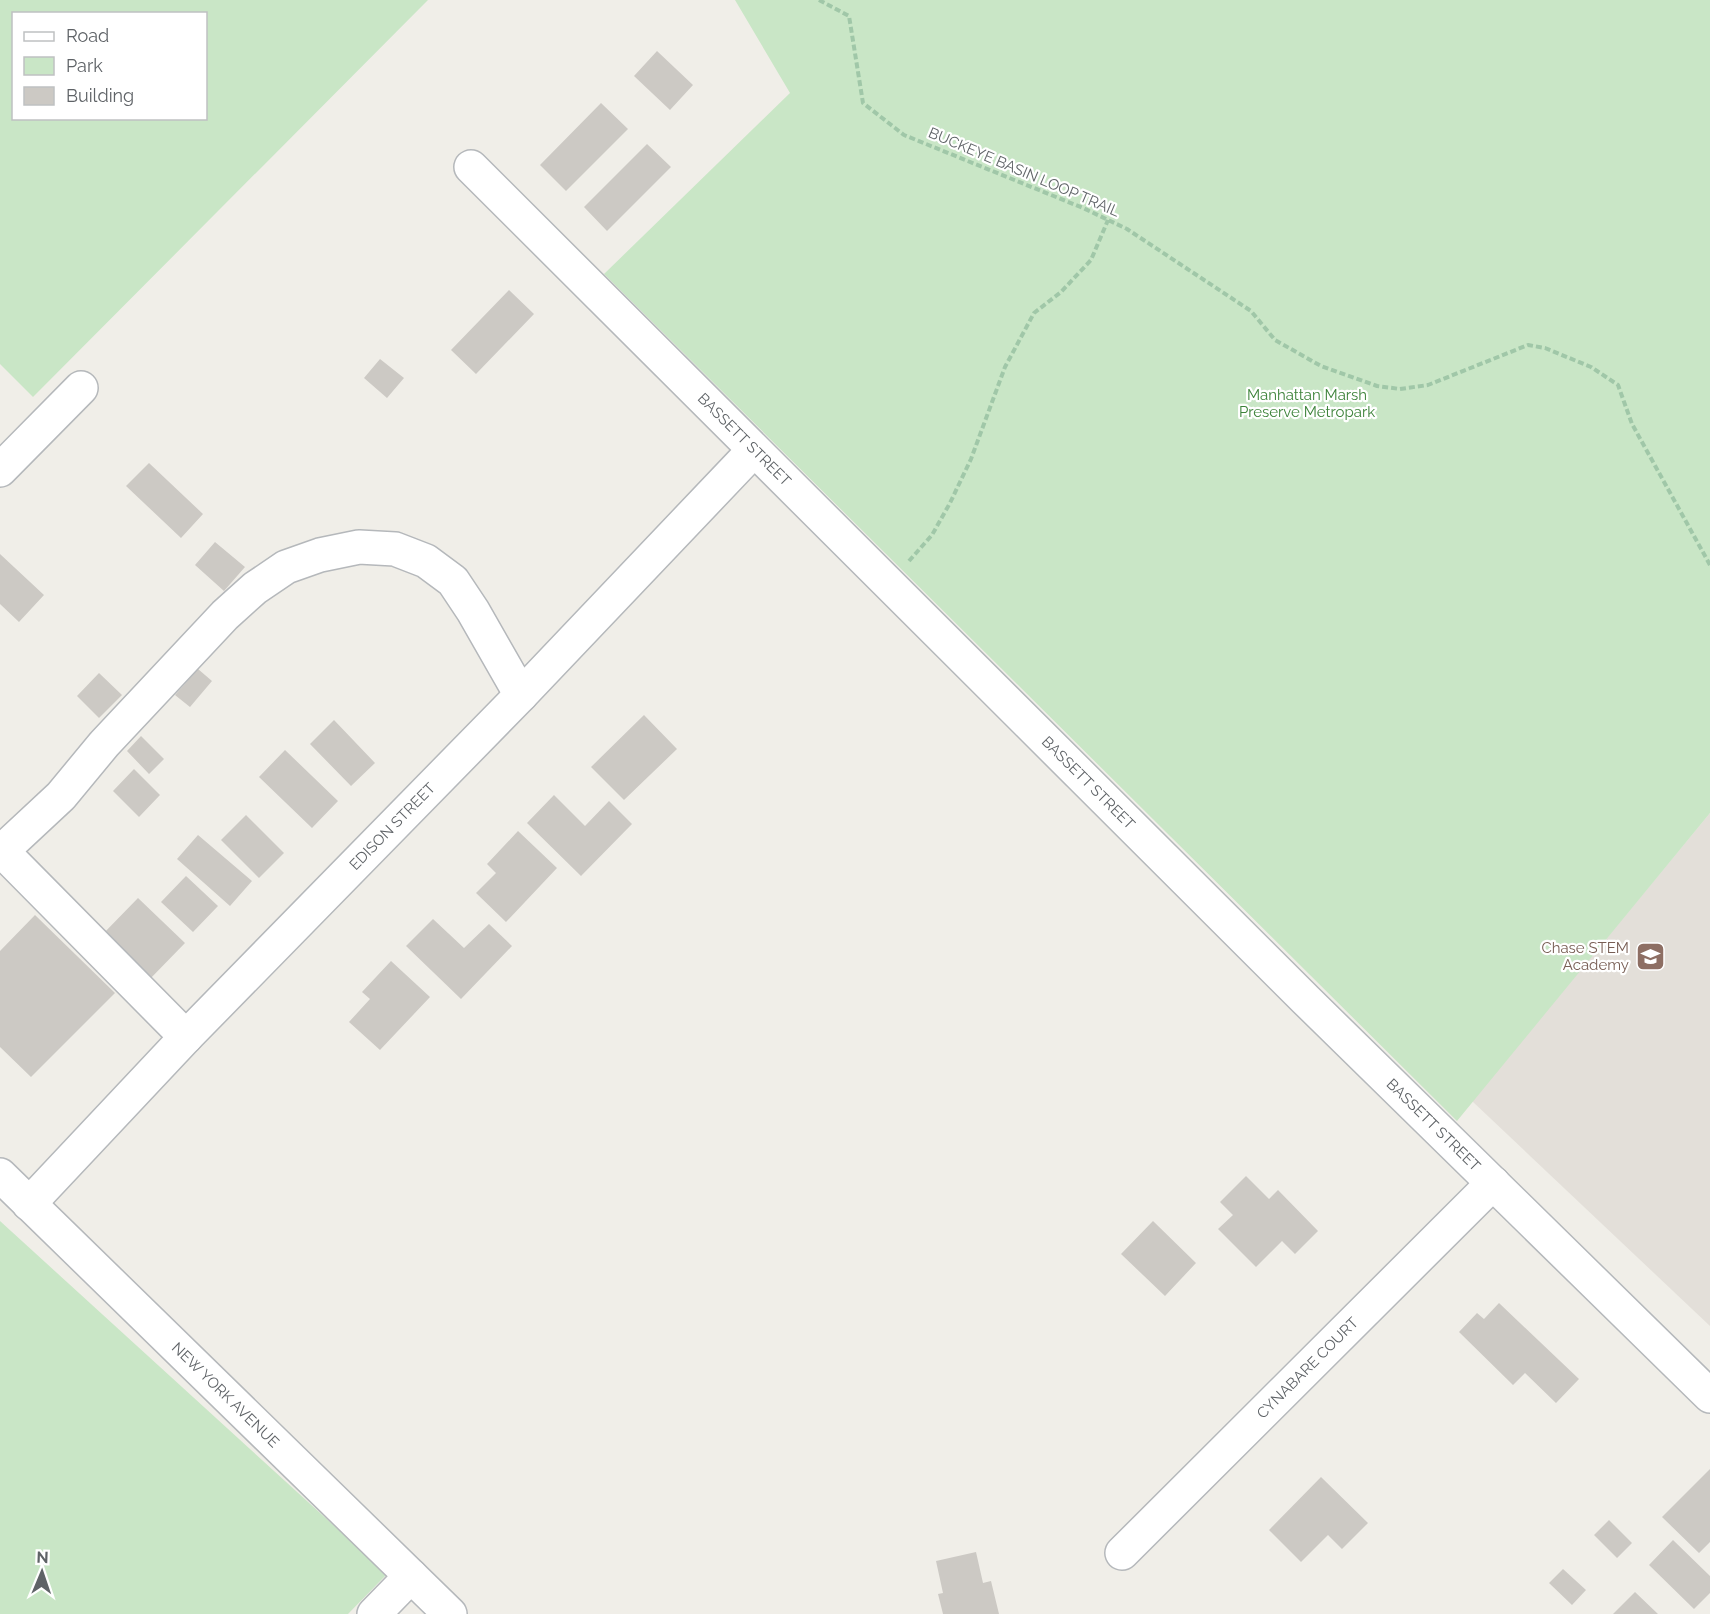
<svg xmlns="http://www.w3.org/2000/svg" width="1710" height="1614" viewBox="0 0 1710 1614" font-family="Raleway,sans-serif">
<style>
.education{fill:#e3dfd9}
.green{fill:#c9e6c6;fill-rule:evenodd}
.building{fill:#ccc9c4}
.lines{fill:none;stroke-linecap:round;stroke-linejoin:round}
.minor-casing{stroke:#b5b8bb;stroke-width:36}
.path{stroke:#a0c7a8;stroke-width:4;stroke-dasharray:6 3;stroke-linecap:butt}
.minor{stroke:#fff;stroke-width:33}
.labels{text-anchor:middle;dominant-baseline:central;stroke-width:4.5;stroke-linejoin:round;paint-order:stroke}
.street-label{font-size:15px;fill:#5f6367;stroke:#fff}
.park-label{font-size:15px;fill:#3d833a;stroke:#fff}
.education-label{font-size:15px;fill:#785e54;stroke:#fff;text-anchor:end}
</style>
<rect width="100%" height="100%" fill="#f0eee8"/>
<path class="education" d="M1710 813V1326L1472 1101Z"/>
<path class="green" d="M0 0H428L33 397 0 364ZM14 14H206V118H14Z
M735 0H1710V813L1457 1121 604 274 790 93Z
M0 1221 387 1574 348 1614H0Z"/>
<path class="building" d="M657 51 693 85 670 110 634 76Z
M601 103 628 129 566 191 540 165Z
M647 144 671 167 607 231 584 207Z
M509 290 534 314 476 374 451 350Z
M380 359 404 378 387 398 364 378Z
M149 463 203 514 181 538 126 486Z
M215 542 245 567 224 591 195 565Z
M0 554 44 595 19 622 0 604Z
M198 669 212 681 190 707 175 695Z
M99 673 122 695 99 718 77 696Z
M644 715 677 749 624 800 591 767Z
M334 720 375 763 351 786 310 744Z
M141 736 164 759 149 774 127 751Z
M285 750 338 801 312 828 259 777Z
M134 769 160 795 139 817 113 791Z
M554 795 585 826 609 801 632 824 581 876 527 823Z
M246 815 284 853 259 878 221 840Z
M518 831 557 868 506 922 476 893 496 873 487 864Z
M198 835 252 881 230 906 177 859Z
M186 876 218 906 193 932 161 902Z
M138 898 185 943 148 981 101 936Z
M35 915 115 993 31 1077 0 1047V951Z
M433 919 464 948 489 924 512 946 461 999 406 946Z
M391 961 430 997 380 1050 349 1022 370 999 362 992Z
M1246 1176 1269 1199 1278 1190 1318 1231 1295 1254 1282 1241 1256 1267 1218 1229 1233 1215 1220 1202Z
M1153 1221 1196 1263 1165 1296 1121 1254Z
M1499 1303 1579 1379 1556 1403 1525 1373 1513 1385 1459 1332 1477 1313 1484 1319Z
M1710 1469V1542L1699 1553 1662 1517Z
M1321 1477 1368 1523 1342 1549 1328 1535 1301 1562 1269 1530Z
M1609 1520 1632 1543 1617 1558 1594 1535Z
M1673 1540 1710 1576V1593L1694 1609 1649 1565Z
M976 1552 983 1583 991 1581 999 1614H943L938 1594 943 1593 936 1561Z
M1563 1569 1586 1590 1572 1605 1549 1583Z
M1635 1592 1658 1614H1613Z"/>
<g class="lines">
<defs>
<g id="minor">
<path id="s1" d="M471 167 1306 1000 1710 1396"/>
<path d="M0 470 81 388"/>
<path d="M186 1037 2 851 61 796 104 744 225 615 255 588 286 567 320 555 359 547 395 549 426 561 453 581 473 611 521 695"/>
<path id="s2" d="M0 1175 450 1614"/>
<path id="s3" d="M29 1204 186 1037 521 695 754 450"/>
<path id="s4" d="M1122 1553 1493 1183"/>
<path d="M374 1614 411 1576"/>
</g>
</defs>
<use href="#minor" class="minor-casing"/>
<path class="path" d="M819 0 849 16 863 103 904 135 1083 208 1127 229 1251 311 1275 340 1321 366 1377 386 1400 389 1428 385 1528 345 1545 348 1591 367 1618 385 1632 424 1710 565
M909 561 932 535 950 503 971 459 1005 367 1034 313 1061 292 1091 260 1108 220"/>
<use href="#minor" class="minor"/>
</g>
<defs>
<symbol id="school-square" viewBox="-11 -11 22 22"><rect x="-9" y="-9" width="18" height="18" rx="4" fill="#8d6e63" stroke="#fff"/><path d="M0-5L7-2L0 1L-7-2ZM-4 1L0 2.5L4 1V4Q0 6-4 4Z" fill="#fff"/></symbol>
</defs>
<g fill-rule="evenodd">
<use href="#school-square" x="1634" y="940" width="33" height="33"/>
</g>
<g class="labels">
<g class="street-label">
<text transform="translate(1024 172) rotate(23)">BUCKEYE BASIN LOOP TRAIL</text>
<text stroke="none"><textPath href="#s1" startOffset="386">BASSETT STREET</textPath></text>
<text stroke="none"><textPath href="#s1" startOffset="872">BASSETT STREET</textPath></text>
<text stroke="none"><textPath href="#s3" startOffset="524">EDISON STREET</textPath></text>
<text stroke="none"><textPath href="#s1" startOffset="1358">BASSETT STREET</textPath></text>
<text stroke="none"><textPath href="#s4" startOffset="262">CYNABARE COURT</textPath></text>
<text stroke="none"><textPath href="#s2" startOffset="315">NEW YORK AVENUE</textPath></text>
</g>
<g class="park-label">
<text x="1307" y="395">Manhattan Marsh<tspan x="1307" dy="17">Preserve Metropark</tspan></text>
</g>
<g class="education-label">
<text x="1629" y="948">Chase STEM<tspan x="1629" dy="17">Academy</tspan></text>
</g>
</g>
<rect x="12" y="12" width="195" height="108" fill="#ffffff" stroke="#bfc1c2" stroke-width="1.5"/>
<rect x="24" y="32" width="30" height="9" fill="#ffffff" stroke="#bfc1c2" stroke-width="1.5"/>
<text x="66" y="42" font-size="18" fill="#5f6367">Road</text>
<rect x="24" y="57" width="30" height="18" fill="#c9e6c6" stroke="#bfc1c2" stroke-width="1.5"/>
<text x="66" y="72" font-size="18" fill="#5f6367">Park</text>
<rect x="24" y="87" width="30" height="18" fill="#ccc9c4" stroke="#bfc1c2" stroke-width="1.5"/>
<text x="66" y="102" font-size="18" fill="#5f6367">Building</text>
<g transform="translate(42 1572) rotate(2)" stroke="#ffffff" stroke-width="4.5" paint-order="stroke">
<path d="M0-4.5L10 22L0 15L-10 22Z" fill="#5f6367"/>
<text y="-9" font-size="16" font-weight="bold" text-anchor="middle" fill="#5f6367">N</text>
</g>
</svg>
